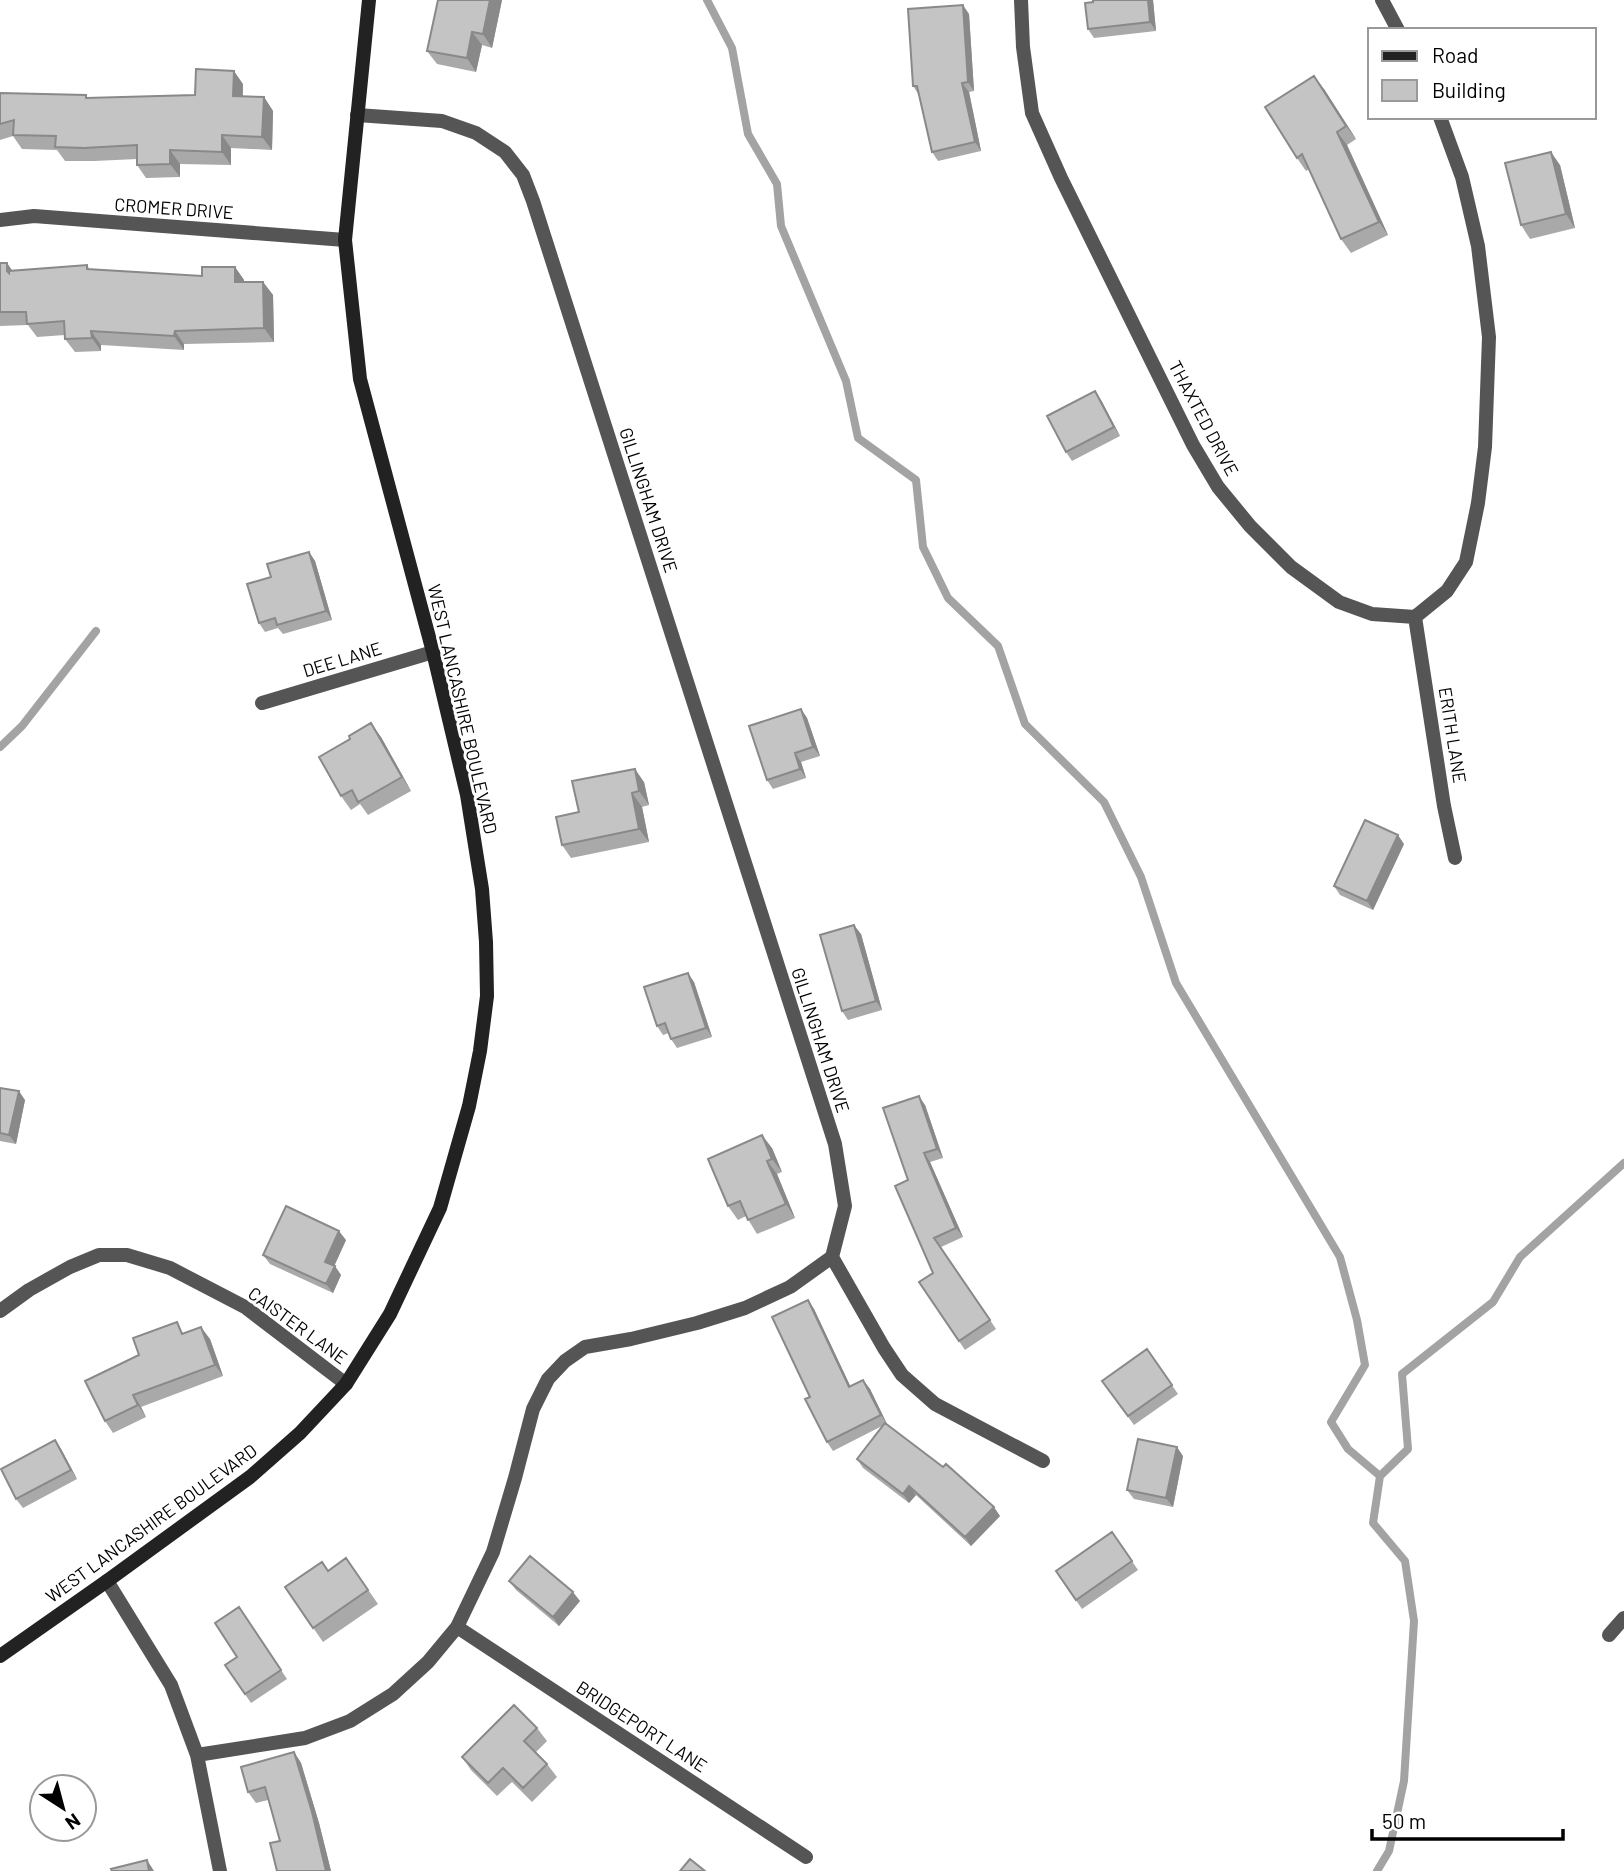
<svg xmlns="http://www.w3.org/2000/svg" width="1624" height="1871" viewBox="0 0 1624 1871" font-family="Barlow,sans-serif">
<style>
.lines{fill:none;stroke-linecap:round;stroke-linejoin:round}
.stream{stroke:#a3a3a3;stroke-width:8}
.minor{stroke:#555;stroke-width:14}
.secondary{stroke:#222;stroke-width:14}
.wall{fill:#a9a9a9}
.shaded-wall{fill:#898989}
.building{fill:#c4c4c4;stroke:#898989;stroke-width:2}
.labels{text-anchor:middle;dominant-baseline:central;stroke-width:6;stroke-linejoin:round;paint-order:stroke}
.street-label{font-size:18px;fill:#000;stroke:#fff}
</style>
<rect width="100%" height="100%" fill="#fff"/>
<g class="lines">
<path class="stream" d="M707 0 732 48 748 134 777 184 781 226 846 381 858 438 916 480 923 547 948 598 998 646 1025 724 1104 802 1141 877 1176 983 1340 1257 1357 1320 1365 1365 1331 1422 1348 1449 1380 1476 1373 1523 1405 1561 1414 1621 1404 1781 1389 1851 1377 1871
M0 747 22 726 96 631
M1380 1476 1408 1449 1402 1374 1493 1302 1520 1257 1624 1163"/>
<path class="minor" d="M1021 0 1023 47 1032 113 1061 178 1193 445 1218 487 1250 526 1291 567 1339 602 1372 614 1415 617 1447 591 1466 562 1478 503 1485 447 1489 337 1478 246 1462 177 1440 117
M1382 0 1398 30
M0 220 34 216 345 240
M1415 617 1444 806 1455 858
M262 703 433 652
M832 1257 884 1348 902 1375 935 1404 1043 1461
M0 1311 29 1290 70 1267 99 1255H127L170 1268 245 1307 346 1384
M107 1581 171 1685 197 1755 220 1871
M457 1627 806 1857
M1609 1635 1624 1618
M197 1755 305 1738 350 1721 393 1694 428 1662 457 1627 493 1552 515 1478 533 1409 548 1379 565 1361 585 1347 631 1339 697 1323 745 1308 790 1287 832 1257 845 1206 835 1144 533 201 523 175 505 152 476 133 442 121 357 115"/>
<path class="secondary" d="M0 1656 107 1581 250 1477 300 1433 346 1384 390 1314 440 1208 469 1106 480 1051 487 996 486 942 482 889 467 795 433 652 360 379 345 240 369 0"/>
</g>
<path class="wall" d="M502 0 492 48 482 45 476 72 437 64 427 51Z
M1153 0 1156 31 1094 38 1088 29Z
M969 14 974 91 969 92 981 151 938 161 932 152 919 95 913 86Z
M243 84V96L264 97 273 111 272 150 231 148V165L180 164V177L146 178 137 165V159L94 161H65L57 150 22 149 13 136 0 140V93L88 98 195 95Z
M1324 89 1356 139 1347 145 1388 235 1351 253 1341 239 1309 169 1306 171 1297 158Z
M1560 165 1575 228 1530 239 1521 225Z
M0 263H7L12 271 87 265 90 270 202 276 235 267 244 280V282H263L273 295 274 342 184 344V350L101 345V351L75 352 65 339V335L37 337 28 325 0 326Z
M1101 400 1120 436 1072 461 1066 452Z
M309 552 315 561 332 620 283 634 278 628 265 632 259 623 271 577Z
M801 709 807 718 820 756 801 762 806 778 773 789 767 780Z
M381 737 411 791 368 815 360 804 351 810 341 796Z
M644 782 649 805 642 807 649 842 571 858 562 845 579 812Z
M1404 844 1373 910 1340 895 1334 886Z
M861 934 882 1010 848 1020 842 1011Z
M694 982 712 1037 677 1048 671 1039 669 1033 663 1035 657 1026Z
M0 1088 25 1100 16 1144 0 1141Z
M925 1105 943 1158 930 1162 963 1237 941 1247 996 1329 965 1350 919 1282 933 1273 908 1180Z
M772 1148 782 1172 777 1174 795 1218 757 1234 746 1216 738 1220 728 1206Z
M346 1240 334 1266 341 1275 333 1293 270 1264 263 1255Z
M808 1300 814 1309 850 1386 863 1380 870 1389 887 1424 1000 1516 971 1546 916 1495 909 1503 863 1468 857 1459 882 1426 833 1451 827 1442 810 1397Z
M185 1333 210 1339 223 1376 141 1407 146 1417 113 1433 105 1421Z
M1147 1349 1178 1394 1134 1425 1102 1381Z
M55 1440 61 1449 77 1479 23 1508 16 1499Z
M1183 1456 1173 1507 1134 1499 1127 1490Z
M1112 1532 1138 1570 1082 1609 1056 1571Z
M346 1558 378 1604 323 1642 285 1587 328 1571Z
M509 1581 580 1601 559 1626 516 1590Z
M239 1607 287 1679 251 1703 225 1665 237 1657Z
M537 1728 547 1741 536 1752 547 1764 557 1777 532 1802 512 1782 497 1796 471 1770 462 1757Z
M294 1752 301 1763 319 1823 331 1871H277L280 1841 268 1800 256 1803 248 1792Z"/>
<path class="shaded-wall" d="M490 0H502L492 48 483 34Z
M1148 0H1153L1156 31 1150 22Z
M963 5 969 14 974 91 968 82Z
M472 32 482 45 476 72 467 58Z
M234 71 243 84 242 109 233 96Z
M1314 76 1324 89 1356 139 1346 126Z
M962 83 969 92 981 151 975 142Z
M264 97 273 111 272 150 262 137Z
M1337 132 1347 145 1388 235 1379 222Z
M222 135 231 148V165L222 152Z
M170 150 180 164V177L170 164Z
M1551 152 1560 165 1575 228 1566 214Z
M7 263 16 276 7 271Z
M235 267 244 280V296L235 282Z
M263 282 273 295 274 342 264 328Z
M91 331 101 345V351L92 338Z
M175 331 184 344V350L174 336Z
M1095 391 1101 400 1120 436 1114 427Z
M309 552 315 561 332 620 326 611Z
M801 709 807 718 820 756 813 747Z
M371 723 381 737 411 791 402 777Z
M795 753 801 762 806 778 800 769Z
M635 769 644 782 649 805 639 791Z
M632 793 642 807 649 842 639 829Z
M1398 835 1404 844 1373 910 1367 901Z
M854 925 861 934 882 1010 876 1001Z
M688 973 694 982 712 1037 706 1028Z
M19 1091 25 1100 16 1144 9 1135Z
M919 1096 925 1105 943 1158 937 1149Z
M762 1135 772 1148 782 1172 772 1159Z
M924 1153 930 1162 963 1237 956 1228Z
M767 1161 777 1174 795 1218 786 1204Z
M339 1231 346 1240 332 1271 325 1262Z
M335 1266 341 1275 333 1293 326 1284Z
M808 1300 814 1309 855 1396 849 1387Z
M201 1327 210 1339 223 1376 215 1365Z
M863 1380 870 1389 887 1424 881 1415Z
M133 1395 141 1407 146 1417 138 1405Z
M55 1440 61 1449 77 1479 71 1470Z
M1177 1447 1183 1456 1173 1507 1166 1498Z
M909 1486 916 1495 909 1503 903 1494Z
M994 1507 1000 1516 971 1546 965 1537Z
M573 1592 580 1601 559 1626 553 1617Z
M294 1752 301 1763 319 1823 331 1871H326Z
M147 1860 154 1871H149Z"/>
<path class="building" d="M438 0H490L483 34 472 32 467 58 427 51Z
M1093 0H1148L1150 22 1088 29 1085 3 1093 2Z
M963 5 968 82 962 83 975 142 932 152 917 86H913L908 9Z
M196 69 234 71 233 96 264 97 262 137 222 135V152L170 150V164L137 165V145L84 148 55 147 56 136 13 135 14 120 0 124V93L86 95V98L195 95Z
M1314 76 1346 126 1337 132 1379 222 1341 239 1302 154 1297 158 1265 107Z
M1551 152 1566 214 1521 225 1505 163Z
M0 263H7V271L9 273V271L87 265V269L202 276V267H235V282H263L264 328 175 331 174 336 91 331 92 338 65 339 64 321 27 324 26 312H0Z
M1095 391 1114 427 1066 452 1047 416Z
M309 552 326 611 277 625 275 618 259 623 247 584 271 577 267 564Z
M801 709 813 747 795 753 800 769 767 780 749 726Z
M371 723 402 777 358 802 352 790 341 796 319 757 350 739 349 736Z
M635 769 639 791 632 793 639 829 562 845 556 817 579 812 572 781Z
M1365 820 1398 835 1367 901 1334 886Z
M854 925 876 1001 842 1011 820 935Z
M688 973 706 1028 671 1039 665 1023 657 1026 644 987Z
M0 1088 19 1091 9 1135 0 1133Z
M919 1096 937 1149 924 1153 956 1228 934 1238 990 1320 959 1341 919 1282 933 1273 895 1186 908 1180 883 1108Z
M762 1135 772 1159 767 1161 786 1204 748 1220 740 1201 728 1206 708 1159Z
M286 1206 339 1231 325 1262 335 1266 326 1284 263 1255Z
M808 1300 849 1387 863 1380 881 1415 827 1442 805 1399 810 1397 772 1317Z
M177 1322 182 1334 201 1327 215 1365 133 1395 138 1405 105 1421 85 1381 139 1355 133 1338Z
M1147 1349 1172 1385 1128 1416 1102 1381Z
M885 1423 943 1467 946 1464 994 1507 965 1537 909 1486 903 1494 857 1459Z
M1138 1439 1177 1447 1166 1498 1127 1490Z
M55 1440 71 1470 16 1499 1 1469Z
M1112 1532 1132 1561 1076 1600 1056 1571Z
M530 1556 573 1592 553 1617 509 1581Z
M346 1558 368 1590 313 1628 285 1587 322 1562 328 1571Z
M239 1607 281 1670 245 1694 225 1665 237 1657 215 1623Z
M514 1705 537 1728 524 1741 547 1764 523 1788 503 1768 488 1783 462 1757Z
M294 1752 312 1812 326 1871H277L270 1843 280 1841 265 1787 248 1792 241 1767Z
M690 1859 705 1871H680Z
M147 1860 149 1871H112L111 1869Z"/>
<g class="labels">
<g class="street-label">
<text transform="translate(174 208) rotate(4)">CROMER DRIVE</text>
<text transform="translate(1204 418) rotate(62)">THAXTED DRIVE</text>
<text transform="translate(649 500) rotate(72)">GILLINGHAM DRIVE</text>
<text transform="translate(342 659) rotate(-17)">DEE LANE</text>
<text transform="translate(463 709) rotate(77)">WEST LANCASHIRE BOULEVARD</text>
<text transform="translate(1453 735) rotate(81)">ERITH LANE</text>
<text transform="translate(821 1040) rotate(72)">GILLINGHAM DRIVE</text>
<text transform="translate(298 1325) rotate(36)">CAISTER LANE</text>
<text transform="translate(151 1523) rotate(-36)">WEST LANCASHIRE BOULEVARD</text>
<text transform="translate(642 1726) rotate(33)">BRIDGEPORT LANE</text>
</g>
</g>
<rect x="1368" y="28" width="228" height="91" fill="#ffffff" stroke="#999999" stroke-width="2"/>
<rect x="1382" y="51" width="35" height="10" fill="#222222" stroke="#999999" stroke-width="2"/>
<text x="1432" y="63" font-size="21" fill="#000000">Road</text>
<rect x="1382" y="80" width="35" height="21" fill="#c4c4c4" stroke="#999999" stroke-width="2"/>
<text x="1432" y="98" font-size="21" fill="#000000">Building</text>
<g transform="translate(63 1808) rotate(144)"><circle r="33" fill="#ffffff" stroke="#999999" stroke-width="2"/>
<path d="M0-5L12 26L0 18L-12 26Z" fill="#000000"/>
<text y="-10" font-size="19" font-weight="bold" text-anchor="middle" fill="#000000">N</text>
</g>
<path d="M1372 1829v10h191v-10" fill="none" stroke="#000000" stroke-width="3.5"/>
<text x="1382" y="1829" font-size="21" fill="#000000" stroke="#ffffff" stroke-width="5" paint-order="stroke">50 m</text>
</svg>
